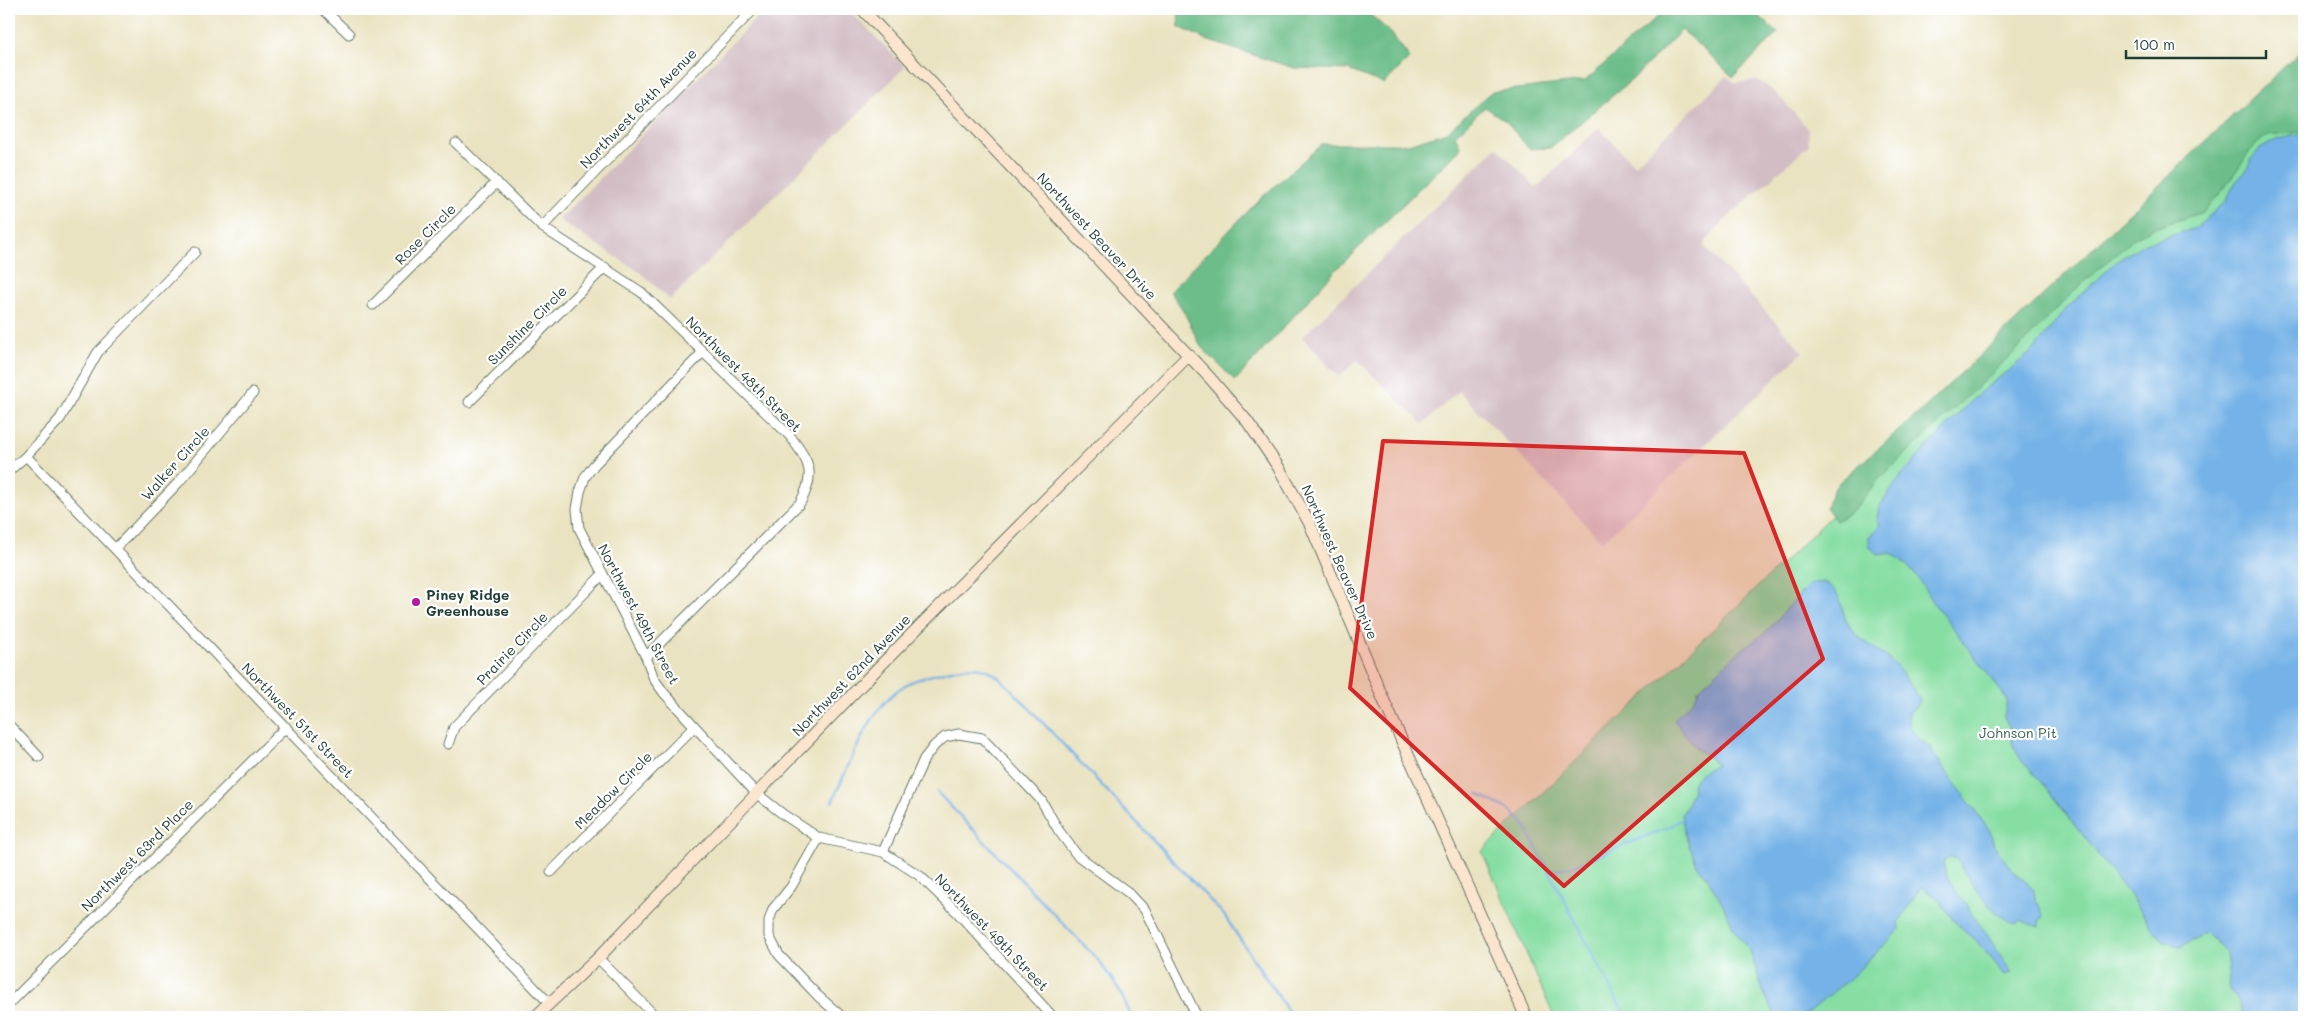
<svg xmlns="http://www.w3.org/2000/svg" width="2313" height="1026" viewBox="0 0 2313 1026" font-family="Mali,sans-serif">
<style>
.industrial{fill:#d2bdc5}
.green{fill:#86dea3;stroke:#528e6c}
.forest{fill:#6cbd89;stroke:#467d5e}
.water{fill:#75b2e7;stroke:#4a788e}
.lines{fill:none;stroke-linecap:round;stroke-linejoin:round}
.stream{stroke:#75b2e7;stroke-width:2.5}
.street-casing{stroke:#667765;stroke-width:11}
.secondary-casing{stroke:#667765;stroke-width:13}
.street{stroke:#fff;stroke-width:9}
.secondary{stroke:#fbe5cf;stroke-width:11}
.marked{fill:#d62828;fill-opacity:0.2;stroke:#d62828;stroke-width:4;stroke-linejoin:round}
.poi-dot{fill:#b5179e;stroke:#fff;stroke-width:2}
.labels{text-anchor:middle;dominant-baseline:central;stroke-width:4.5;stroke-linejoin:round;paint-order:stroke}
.street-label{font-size:14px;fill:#1f3d34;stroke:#fff}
.poi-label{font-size:14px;font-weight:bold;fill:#1f3d34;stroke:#fff;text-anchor:start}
.park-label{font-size:14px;fill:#396550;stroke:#fff}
</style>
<rect width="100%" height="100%" fill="#fff"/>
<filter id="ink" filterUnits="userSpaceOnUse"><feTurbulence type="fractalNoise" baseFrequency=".02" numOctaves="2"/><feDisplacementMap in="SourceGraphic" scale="10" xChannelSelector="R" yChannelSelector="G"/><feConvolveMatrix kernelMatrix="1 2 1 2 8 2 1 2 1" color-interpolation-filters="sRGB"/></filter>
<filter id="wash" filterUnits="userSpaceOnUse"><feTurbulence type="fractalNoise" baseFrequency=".0096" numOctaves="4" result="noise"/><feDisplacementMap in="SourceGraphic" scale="20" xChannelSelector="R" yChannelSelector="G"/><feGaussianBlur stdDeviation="1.12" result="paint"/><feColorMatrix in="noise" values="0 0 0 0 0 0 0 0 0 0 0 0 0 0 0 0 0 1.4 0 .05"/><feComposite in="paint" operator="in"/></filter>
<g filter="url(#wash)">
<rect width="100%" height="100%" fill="#eae3c1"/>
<path class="industrial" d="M765 9H848L905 67 670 300 641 273 559 220Z
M1727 76 1735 83 1758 80 1774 91 1808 128 1809 145 1724 221 1703 245 1803 352 1602 542 1459 391 1423 424 1357 360 1339 377 1302 337 1497 147 1536 188 1599 128 1634 165Z"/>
<path class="green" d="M2304 63V1017H1554L1482 851Z"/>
<path class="forest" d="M1178 9H1364L1391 33 1410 58 1384 84 1348 70 1294 68 1209 41 1179 27Z
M1666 9H1751L1778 33 1733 77 1682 30 1634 78 1550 148 1529 149 1507 122 1485 107 1455 135 1461 148 1335 271 1235 381 1201 347 1183 310 1170 291 1261 198 1322 144H1408L1447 132 1491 92 1585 81Z
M2304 48V132L2268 135 2252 148 2223 190 2203 212 2154 228 2134 238 2074 291 2021 346 1876 482 1853 511 1836 521 1826 507 1836 485 1920 412Z"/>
<path class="water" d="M2304 134V1017H2243L2240 1005 2230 990 2226 952 2205 932 2197 939 2180 947 2163 940 2153 930 2132 898 2047 789 2021 760 2012 744V732L2004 717 2007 699 1929 597C1919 578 1909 564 1891 553L1878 555 1869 546V537L1880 525 1877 518 1879 507 1902 475 1927 447 1978 394 2033 351 2066 309 2114 263 2145 243 2196 228 2226 201 2235 183 2246 171 2251 159 2260 149 2278 139Z
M1823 582C1844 590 1839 610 1849 625 1859 641 1876 648 1890 660 1901 669 1909 685 1919 697L1920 702 1909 713C1906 729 1918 740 1931 747L1933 753 1990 831 1994 845 2011 869 2034 890C2033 900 2043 908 2043 918L2039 920V927L2020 920 2017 923C1995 921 1964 876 1957 858L1949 857 1943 863 1948 878 1959 896 1968 905 1971 915 1982 927 2012 973 2005 975 1974 938 1967 934 1956 923 1938 899 1921 887 1899 922 1900 929 1856 973 1803 1017H1776L1763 991 1750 951 1735 931 1723 905 1707 877 1697 865 1687 840 1681 815C1689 805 1688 800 1693 790L1692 784 1701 773 1717 764 1696 748 1674 720 1695 698 1699 689 1740 651 1765 633 1809 584Z"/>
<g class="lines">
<path class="stream" d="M937 792 1098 960 1118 988 1132 1017
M1478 794 1506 808 1523 822 1626 1017
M832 802C851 763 868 706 907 684 918 678 934 675 947 671 978 663 989 666 1011 689L1224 915 1292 1017
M1550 872 1575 865 1669 827 1681 820"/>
</g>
</g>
<g filter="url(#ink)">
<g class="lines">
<defs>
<path id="street" d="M323 9 349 34
M456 143 542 227 641 292 790 436C809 462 817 473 800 503L646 657
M542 227 754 9
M373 305 497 182
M703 352 594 465 585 477 580 492 577 509 579 528 646 657 654 679 664 693 756 793 784 815 819 838 883 852 920 876 957 912 1053 1017
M469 402 605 267
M26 456 549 1003
M9 471 26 456 60 419 98 352 195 252
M116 548 178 483 253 393
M9 725 39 757
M448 744 454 727 602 575
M819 838 791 887 773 909 769 921V936L779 955 818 996 842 1017
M883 852 924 759 935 745 945 737 959 734 982 738 1041 800 1059 831 1077 855 1129 893 1145 910 1197 1017
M551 872 694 727
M598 958 656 1017
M9 1004 286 727"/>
<path id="secondary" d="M862 9 1210 378 1247 421 1279 468 1310 524 1384 701 1526 1017
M535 1017 598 958 873 673 1189 355"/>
</defs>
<use href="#street" class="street-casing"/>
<use href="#secondary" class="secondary-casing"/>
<use href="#street" class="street"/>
<use href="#secondary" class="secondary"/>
</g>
</g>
<path class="marked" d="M1383 441 1744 453 1823 659 1564 886 1350 688Z"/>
<circle class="poi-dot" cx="416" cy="602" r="5"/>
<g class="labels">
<g class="street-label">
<text transform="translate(638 108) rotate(-46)">Northwest 64th Avenue</text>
<text transform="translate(425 234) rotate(-45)">Rose Circle</text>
<text transform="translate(1097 236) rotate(47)">Northwest Beaver Drive</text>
<text transform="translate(527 325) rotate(-45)">Sunshine Circle</text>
<text transform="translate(744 374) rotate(45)">Northwest 48th Street</text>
<text transform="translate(175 463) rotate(-48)">Walker Circle</text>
<text transform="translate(1340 562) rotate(66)">Northwest Beaver Drive</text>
<text transform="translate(639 614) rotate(62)">Northwest 49th Street</text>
<text transform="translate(512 648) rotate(-46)">Prairie Circle</text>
<text transform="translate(851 675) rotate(-46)">Northwest 62nd Avenue</text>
<text transform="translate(298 720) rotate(46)">Northwest 51st Street</text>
<text transform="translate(613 790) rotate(-45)">Meadow Circle</text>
<text transform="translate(137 855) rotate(-45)">Northwest 63rd Place</text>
<text transform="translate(992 932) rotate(46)">Northwest 49th Street</text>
</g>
<g class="poi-label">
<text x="426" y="594">Piney Ridge<tspan x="426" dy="16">Greenhouse</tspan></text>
</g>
<g class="park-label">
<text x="2018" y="732">Johnson Pit</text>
</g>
</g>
<rect width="2313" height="1026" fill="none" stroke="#fff" stroke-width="30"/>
<path d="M2126 50v8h140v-8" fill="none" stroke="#1f3d34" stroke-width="2.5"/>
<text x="2133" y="50" font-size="15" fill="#1f3d34" stroke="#ffffff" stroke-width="4" paint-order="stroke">100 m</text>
</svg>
